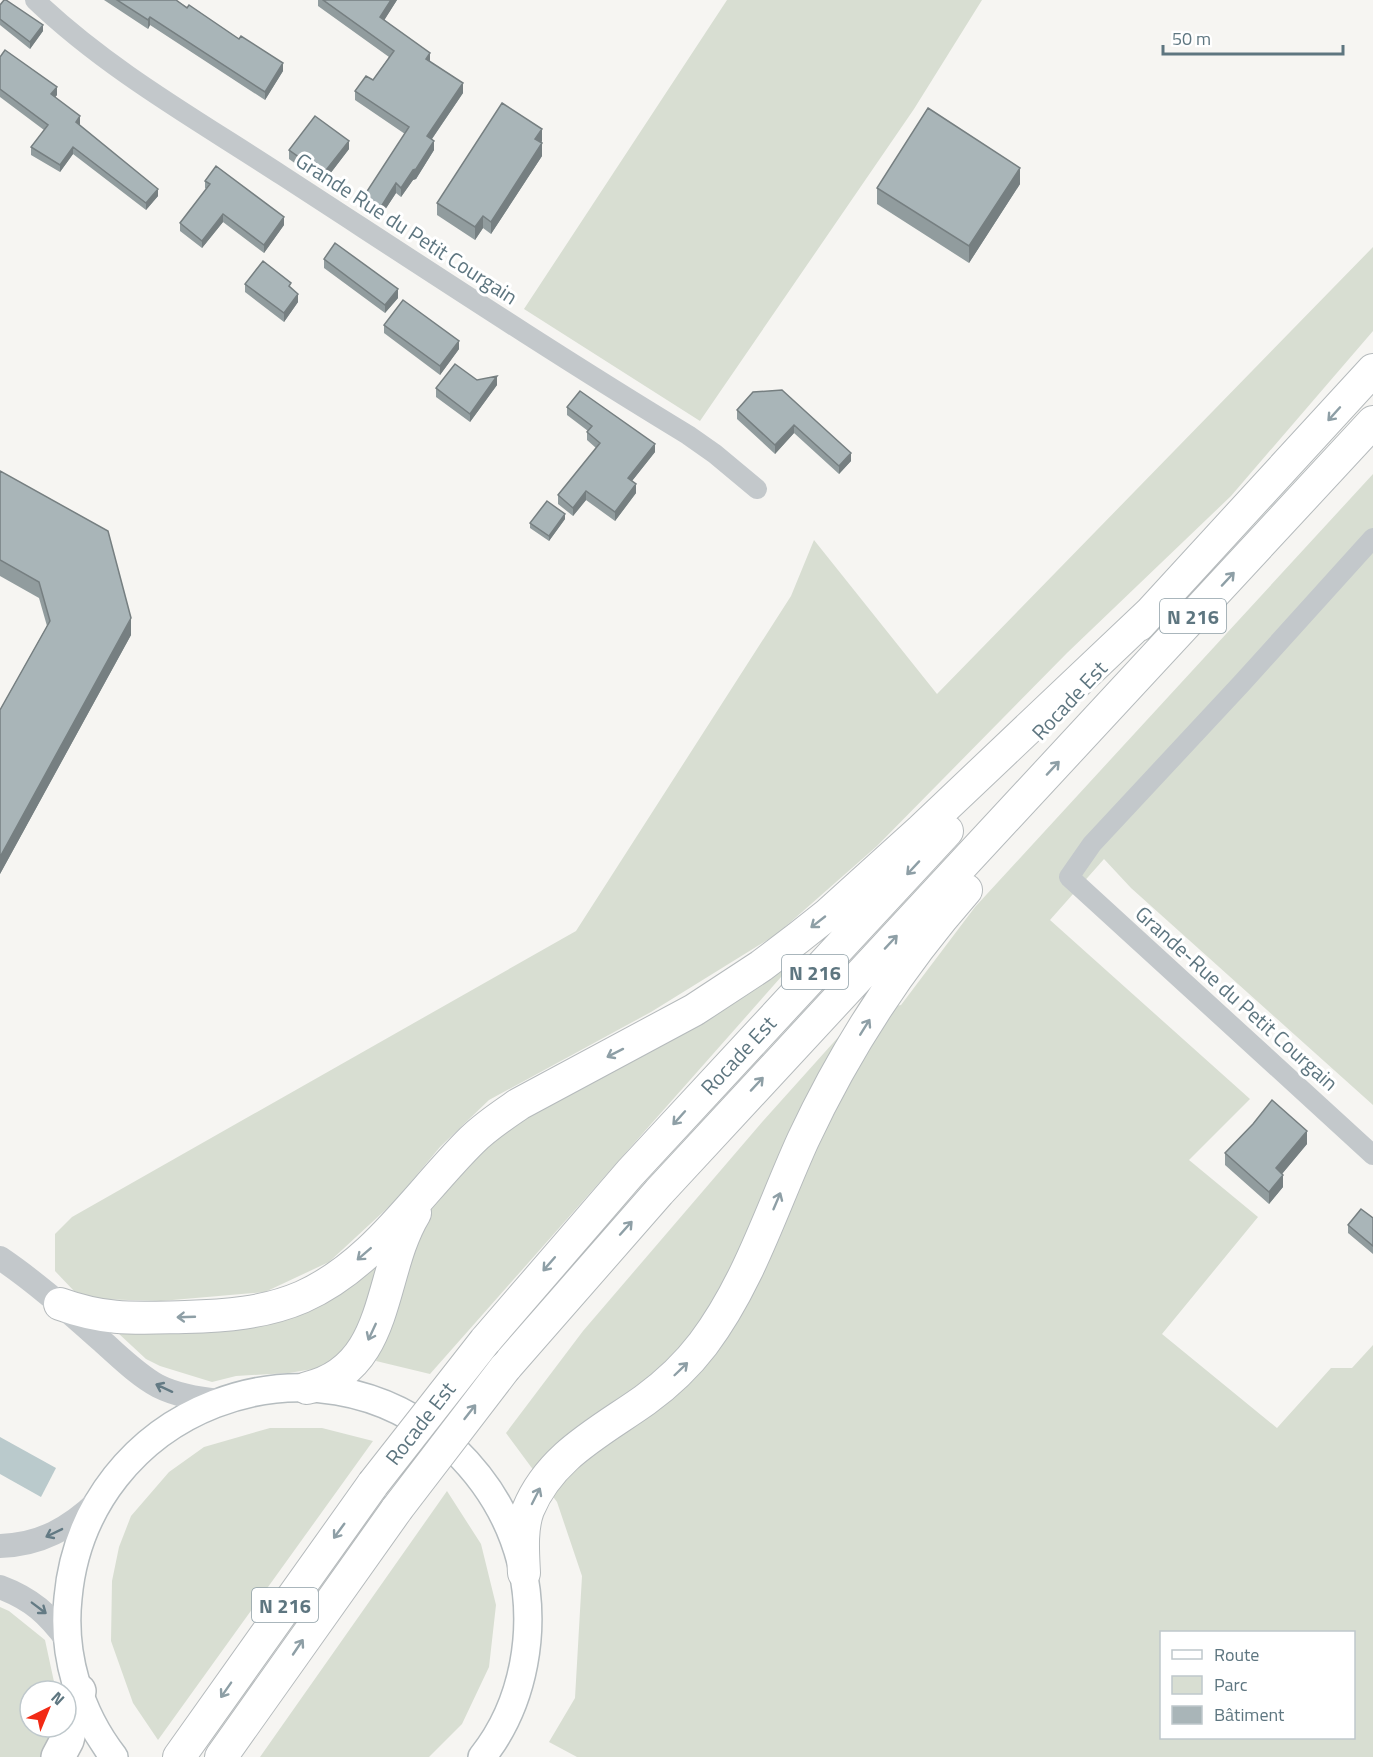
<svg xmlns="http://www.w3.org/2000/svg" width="1373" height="1757" viewBox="0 0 1373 1757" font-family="'Titillium Web',sans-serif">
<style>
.green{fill:#d8ded2;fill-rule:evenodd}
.water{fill:#bacacc}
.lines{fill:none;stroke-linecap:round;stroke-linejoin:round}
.secondary-casing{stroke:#b5bcbf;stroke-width:30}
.trunk-casing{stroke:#b5babc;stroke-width:34}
.motorway-casing{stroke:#b5babc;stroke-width:36}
.minor{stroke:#c3c8cb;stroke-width:20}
.tertiary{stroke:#c3c8cb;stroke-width:24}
.secondary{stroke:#fff;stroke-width:27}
.trunk{stroke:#fff;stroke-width:32}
.motorway{stroke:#fff;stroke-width:33}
.trunk-bridge-casing{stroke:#b5babc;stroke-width:34;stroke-linecap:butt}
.trunk-bridge{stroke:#fff;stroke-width:32}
.wall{fill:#919c9e}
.shaded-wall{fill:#767f81}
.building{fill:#a9b5b8;stroke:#767f81;stroke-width:1.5}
.oneway{stroke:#8e9fa6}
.oneway2{stroke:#637a84}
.labels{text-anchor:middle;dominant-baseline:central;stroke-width:6;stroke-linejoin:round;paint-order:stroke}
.shield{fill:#fff;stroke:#8e9fa6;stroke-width:1.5}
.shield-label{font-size:20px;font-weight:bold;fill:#5e7680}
.street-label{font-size:21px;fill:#5e7680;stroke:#fff}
</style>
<rect width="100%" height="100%" fill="#f6f5f2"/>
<path class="green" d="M727 0H982L914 109 700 421 524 309Z
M1373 247V331L1231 496 1067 653 877 846 777 934 651 1012 489 1100 440 1147 395 1201 329 1262 265 1292 161 1301 96 1299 74 1291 55 1271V1234L72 1217 576 931 791 596 814 540 937 694Z
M1373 474V1105L1131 888 1104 859 1050 920 1250 1099 1189 1160 1258 1217 1162 1334 1277 1428 1331 1368H1352L1373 1345V1757H577L549 1742 575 1698 582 1576 557 1502 506 1433 583 1331 763 1121 859 1014 901 1005 975 907ZM1162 1632H1354V1738H1162Z
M820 933 430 1374 376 1361 414 1233 451 1178 492 1132Z
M379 1252 378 1275 351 1350 319 1368 289 1373 236 1376 212 1382 160 1366 146 1359 118 1333 198 1326Z
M270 1428H322L373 1441 158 1740 133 1703 111 1641 112 1581 119 1547 131 1516 169 1472 204 1447Z
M447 1491 481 1544 496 1605 489 1667 462 1724 429 1757H260Z
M0 1607 9 1611 45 1640 56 1691H30V1727H54L43 1757H0Z"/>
<path class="water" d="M0 1437 56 1468 41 1497 0 1474Z"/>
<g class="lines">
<defs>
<path id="secondary" d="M114 1757C79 1712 62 1654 68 1598 85 1409 314 1319 454 1449 486 1480 510 1519 521 1562 537 1628 525 1703 482 1757"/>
<path id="trunk" d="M1139 625 1373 370
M60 1304C107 1321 136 1318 185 1317 225 1316 265 1313 302 1297 374 1265 418 1193 472 1140 486 1126 503 1115 519 1104L694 1010 761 966 798 938 827 915 921 830 1153 610
M485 1341 630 1173 947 831
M505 1368 659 1192 1373 422
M307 1388C391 1369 378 1273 415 1213
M524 1573C523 1553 521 1529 528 1510 550 1456 600 1432 645 1400 667 1384 687 1365 703 1344 749 1283 772 1208 803 1140 845 1050 900 965 966 890
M179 1757 373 1484
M221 1757 397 1509"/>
<path id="motorway" d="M58 1757 67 1740 79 1691"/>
</defs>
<use href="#secondary" class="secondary-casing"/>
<use href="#trunk" class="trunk-casing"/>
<use href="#motorway" class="motorway-casing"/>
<path class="minor" d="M35 0C108 70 199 121 283 176 417 263 551 352 688 435L715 454 757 489
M1373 538 1242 683 1092 844 1069 877 1373 1155"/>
<path class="tertiary" d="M0 1258C37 1283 70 1313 104 1343 121 1358 138 1375 158 1386 178 1396 199 1399 220 1401
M0 1546C40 1545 70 1528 98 1501
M0 1587C32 1599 48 1614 68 1641"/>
<use href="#secondary" class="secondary"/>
<use href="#trunk" class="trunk"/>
<use href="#motorway" class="motorway"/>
<defs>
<path id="trunk-bridge" d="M373 1484 485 1341
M397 1509 505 1368"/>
</defs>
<use href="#trunk-bridge" class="trunk-bridge-casing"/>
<use href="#trunk-bridge" class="trunk-bridge"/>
</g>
<path class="wall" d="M104 0H176L239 39 283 71 265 100 150 25 148 29Z
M318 0H397L384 20 430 61 463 93 432 139 434 150 416 179 413 180 401 197 396 193 379 219 362 208V199L405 134 355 100V91L373 80 389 57 318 6Z
M0 5 43 31 30 49 0 25Z
M0 57 57 95 55 97 80 124 79 125 158 196 146 210 73 154 60 172 31 155V147L44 130 0 97Z
M542 141V156L491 234 483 228 475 240 437 215V203Z
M349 149 323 183 289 159V150Z
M205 181 284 225 264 253 223 222 202 248 180 231V223L206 189 205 188Z
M1020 184 969 263 877 204V188Z
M324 259 398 298 385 313 324 268Z
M245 284 291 288 298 302 284 322 245 292Z
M384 325 459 349 440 375 384 333Z
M477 380 497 385 470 422 436 397V388Z
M753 392 851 461 839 474 794 433 775 454 737 419V410Z
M567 407 655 452 632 481 636 493 615 521 586 500 573 516 558 504V495L596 448 587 440V432L588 431 567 415Z
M0 471 131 635 0 874V710L47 626 39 598 0 576Z
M565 519 549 541 530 528V523Z
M1307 1144 1282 1174 1283 1187 1269 1204 1225 1165V1153Z
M1373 1218V1254L1348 1233V1225Z"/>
<path class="shaded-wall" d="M391 0H397L380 27V17Z
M150 17V25L148 29V20Z
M43 25V31L30 49V42Z
M430 53V62L426 59Z
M283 63V71L265 100V92Z
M463 83V93L427 146V136Z
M57 87V95L51 102V94Z
M80 116V124L76 130V122Z
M542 129V141L535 151V139Z
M349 141V149L323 183V174Z
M434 141V150L416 179 413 180 401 197V188Z
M542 143V156L491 234V222Z
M73 147V154L60 172V165Z
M1020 168V184L969 263V246Z
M396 183V193L379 219V210Z
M158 189V196L146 210V203Z
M223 214V222L202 248V241Z
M483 216V228L475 240V227Z
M284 217V225L264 253V245Z
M398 289V298L385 313V305Z
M298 294V302L284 322V313Z
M459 341V349L440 375V366Z
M497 376V385L470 422V414Z
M794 425V433L775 454V445Z
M655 444V452L628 486V478Z
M851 453V461L839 474V466Z
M636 484V493L615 521V512Z
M586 491V500L573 516V508Z
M565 514V519L549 541V536Z
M131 618V635L0 874V857Z
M1307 1131V1144L1276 1181V1168Z
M1283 1175V1187L1269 1204V1192Z"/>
<path class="building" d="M4 0H6L43 25 30 42 0 19V5Z
M117 0H176L187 8 189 5 239 39 241 36 283 63 265 92 150 17 148 20Z
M323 0H391L380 17 430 53 426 59 463 83 427 136 434 141 416 169 413 170 401 188 396 183 379 210 362 199 409 127 355 91 366 76 373 80 394 51Z
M5 50 57 87 51 94 80 116 76 122 158 189 146 203 73 147 60 165 31 147 48 125 0 89V57Z
M502 103 542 129 535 139 542 143 491 222 483 216 475 227 437 203Z
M928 108 1020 168 969 246 877 188Z
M315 116 349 141 323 174 289 150Z
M216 166 284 217 264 245 223 214 202 241 180 223 210 184 205 181Z
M335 243 398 289 385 305 324 259Z
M263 261 291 283 289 286 298 294 284 313 245 284Z
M403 300 459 341 440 366 384 325Z
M455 364 477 380 497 376 470 414 436 388Z
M782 390 851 453 839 466 794 425 775 445 737 410 753 392Z
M580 391 655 444 628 478 636 484 615 512 586 491 573 508 558 495 600 443 587 432 592 426 567 407Z
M0 471 108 531 131 618 0 857V710L50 621 39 582 0 560Z
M547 501 565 514 549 536 530 523Z
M1272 1100 1307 1131 1276 1168 1283 1175 1269 1192 1225 1153 1253 1124Z
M1361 1209 1373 1218V1246L1348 1225Z"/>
<defs><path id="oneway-shaft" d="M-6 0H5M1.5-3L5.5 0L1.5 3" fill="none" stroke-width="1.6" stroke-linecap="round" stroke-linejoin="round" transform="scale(1.5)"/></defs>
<g class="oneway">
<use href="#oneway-shaft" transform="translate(1334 414) rotate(132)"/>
<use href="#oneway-shaft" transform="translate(1228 579) rotate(-47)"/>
<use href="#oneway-shaft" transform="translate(1053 768) rotate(-47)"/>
<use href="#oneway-shaft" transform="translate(913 868) rotate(133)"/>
<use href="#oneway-shaft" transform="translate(818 922) rotate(142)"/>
<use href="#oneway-shaft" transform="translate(891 942) rotate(-47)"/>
<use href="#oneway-shaft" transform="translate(865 1027) rotate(-58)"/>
<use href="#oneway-shaft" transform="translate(615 1053) rotate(153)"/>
<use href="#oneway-shaft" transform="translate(757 1084) rotate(-47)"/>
<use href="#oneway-shaft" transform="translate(679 1118) rotate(132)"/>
<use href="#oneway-shaft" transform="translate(777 1201) rotate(-67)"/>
<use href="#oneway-shaft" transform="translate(626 1228) rotate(-48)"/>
<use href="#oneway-shaft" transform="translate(364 1254) rotate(139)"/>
<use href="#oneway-shaft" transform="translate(549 1264) rotate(131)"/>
<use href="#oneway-shaft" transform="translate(186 1317) rotate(178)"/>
<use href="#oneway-shaft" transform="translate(372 1332) rotate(115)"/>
<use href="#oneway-shaft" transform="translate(681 1369) rotate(-44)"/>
<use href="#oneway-shaft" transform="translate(470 1412) rotate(-52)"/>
<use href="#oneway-shaft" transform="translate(536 1496) rotate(-63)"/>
<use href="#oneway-shaft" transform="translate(339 1531) rotate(126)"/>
<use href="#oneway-shaft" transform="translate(298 1647) rotate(-56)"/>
<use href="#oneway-shaft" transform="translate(226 1690) rotate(125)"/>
</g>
<g class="oneway2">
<use href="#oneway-shaft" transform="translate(164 1388) rotate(-155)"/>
<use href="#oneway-shaft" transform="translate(54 1533) rotate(154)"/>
<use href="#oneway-shaft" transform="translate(39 1608) rotate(37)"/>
</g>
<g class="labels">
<g class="shield">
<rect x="1160" y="599" width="66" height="34" rx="4.5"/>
<rect x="782" y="955" width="66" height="34" rx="4.5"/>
<rect x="252" y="1588" width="66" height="34" rx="4.5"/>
</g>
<g class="shield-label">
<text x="1193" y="616">N 216</text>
<text x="815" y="972">N 216</text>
<text x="285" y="1605">N 216</text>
</g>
<g class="street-label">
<text transform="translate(407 228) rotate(33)">Grande Rue du Petit Courgain</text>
<text transform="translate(1069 700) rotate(-47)">Rocade Est</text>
<text transform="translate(1237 998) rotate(42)">Grande-Rue du Petit Courgain</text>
<text transform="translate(738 1055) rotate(-47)">Rocade Est</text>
<text transform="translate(420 1423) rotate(-52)">Rocade Est</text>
</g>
</g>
<rect x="1160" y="1631" width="195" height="108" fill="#ffffff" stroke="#bfc8cc" stroke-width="1.5"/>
<rect x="1172" y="1650" width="30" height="9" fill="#ffffff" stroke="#bfc8cc" stroke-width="1.5"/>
<text x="1214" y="1661" font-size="18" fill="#5e7680">Route</text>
<rect x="1172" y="1676" width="30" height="18" fill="#d8ded2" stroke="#bfc8cc" stroke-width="1.5"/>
<text x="1214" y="1691" font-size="18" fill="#5e7680">Parc</text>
<rect x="1172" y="1706" width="30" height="18" fill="#a9b5b8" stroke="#bfc8cc" stroke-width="1.5"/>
<text x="1214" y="1721" font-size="18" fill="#5e7680">Bâtiment</text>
<g transform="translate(48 1709) rotate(43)"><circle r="28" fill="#ffffff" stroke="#bfc8cc" stroke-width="1.5"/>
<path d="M0-4.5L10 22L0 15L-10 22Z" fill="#f22a15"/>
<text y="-9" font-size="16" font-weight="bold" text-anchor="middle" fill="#5e7680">N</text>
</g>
<path d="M1163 45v9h180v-9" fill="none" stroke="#5e7680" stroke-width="3"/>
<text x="1172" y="45" font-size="18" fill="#5e7680" stroke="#ffffff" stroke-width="4.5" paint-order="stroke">50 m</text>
</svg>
